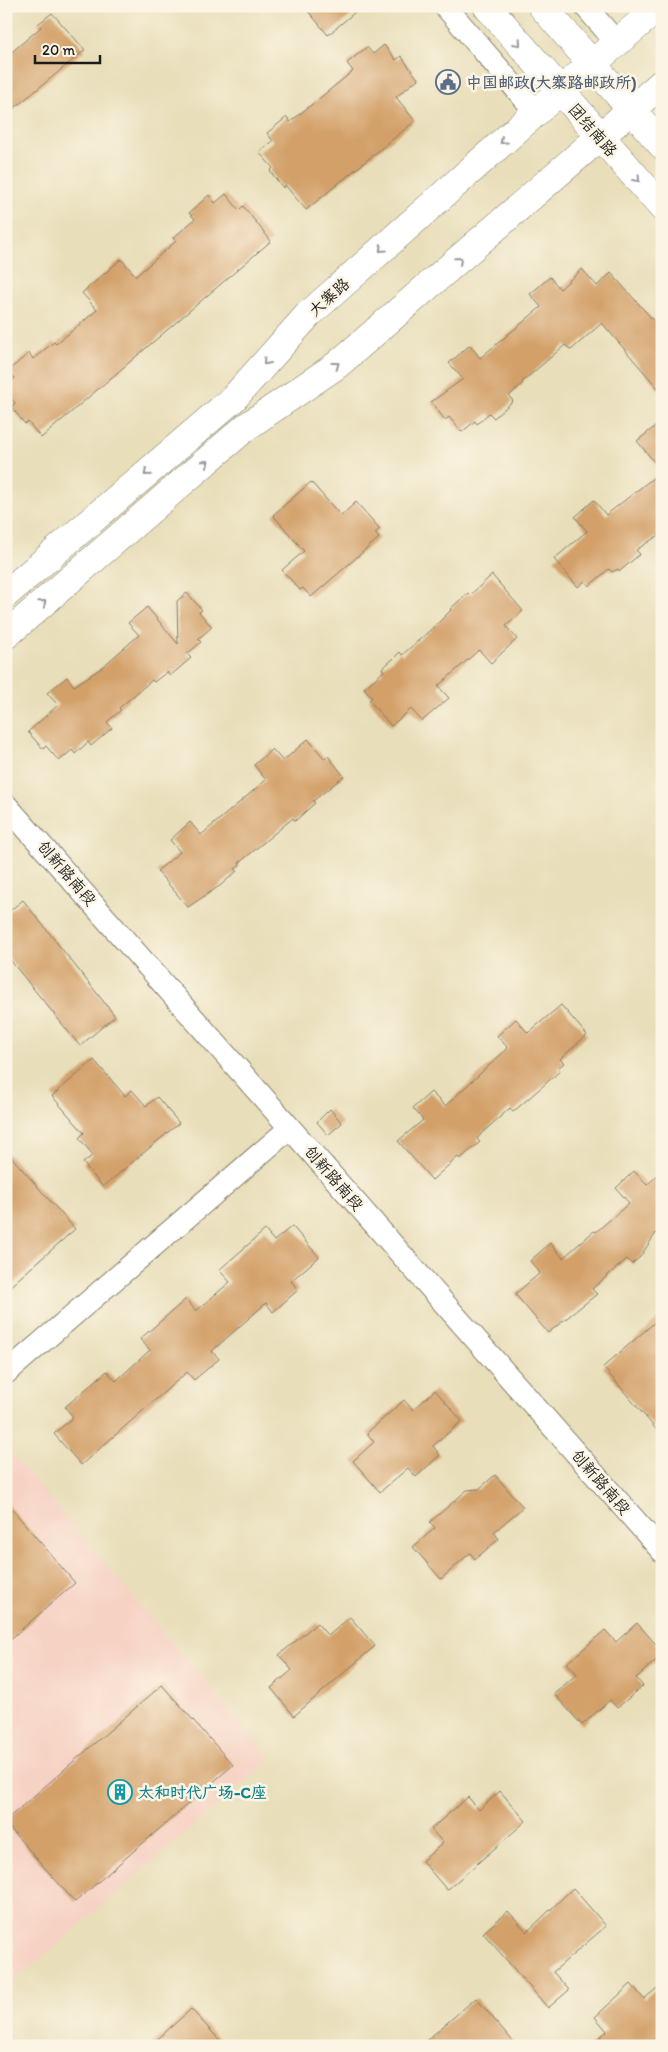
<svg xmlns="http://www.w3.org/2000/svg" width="668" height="2052" viewBox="0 0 668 2052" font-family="Itim,'LXGW WenKai TC',sans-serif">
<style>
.built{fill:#f6d2c4}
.building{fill:#d3a069}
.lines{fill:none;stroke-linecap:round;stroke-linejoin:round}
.minor-casing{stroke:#827d6a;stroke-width:24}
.major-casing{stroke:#827d6a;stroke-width:29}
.minor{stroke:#fff;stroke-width:22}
.major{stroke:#fff;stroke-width:28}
.oneway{stroke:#999}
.labels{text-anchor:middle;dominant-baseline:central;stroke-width:5;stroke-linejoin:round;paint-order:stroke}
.service-label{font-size:16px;font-weight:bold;fill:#4e5e75;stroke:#fcf5e5;text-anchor:start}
.street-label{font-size:16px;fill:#1c1c1c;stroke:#fcf5e5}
.culture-label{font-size:16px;font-weight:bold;fill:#0d838f;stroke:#fcf5e5;text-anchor:start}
</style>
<rect width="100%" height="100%" fill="#fcf5e5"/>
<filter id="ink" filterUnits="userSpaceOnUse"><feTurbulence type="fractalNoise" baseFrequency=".02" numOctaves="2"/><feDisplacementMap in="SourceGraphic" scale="10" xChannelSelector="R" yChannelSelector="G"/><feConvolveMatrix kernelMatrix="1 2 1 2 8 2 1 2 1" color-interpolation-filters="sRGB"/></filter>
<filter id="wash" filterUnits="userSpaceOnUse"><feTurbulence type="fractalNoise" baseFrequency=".0096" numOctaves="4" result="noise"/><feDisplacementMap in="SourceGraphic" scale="20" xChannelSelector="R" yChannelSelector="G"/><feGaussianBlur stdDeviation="1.12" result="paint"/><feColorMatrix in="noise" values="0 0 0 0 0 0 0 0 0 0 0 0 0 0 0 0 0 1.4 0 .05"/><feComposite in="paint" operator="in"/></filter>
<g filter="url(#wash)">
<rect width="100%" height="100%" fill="#e8deb9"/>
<path class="built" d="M6 1447 271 1760 6 1988Z"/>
<g id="blocks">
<path class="building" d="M304 6H362L328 35Z
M52 13 85 50 6 115V57L41 27 38 24Z
M384 45 396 60 401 56 418 79 396 97 415 121 306 210 285 185 283 188 270 171 273 168 259 152 273 141 267 133 287 117 290 122 353 71 347 63 367 47 373 54Z
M226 194 239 210 243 206 271 241 41 438 28 422 25 424 11 407 15 403 6 393V386L15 378 9 370 29 353 33 359 54 342 56 344 97 310 82 293 121 259 136 276 176 241 173 238 195 219 189 213 209 195 215 203Z
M582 269 597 286 611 273 662 330V393L602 323 571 350 565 345 522 382 523 383 509 396 513 401 494 418 489 413 477 424 475 421 462 432 449 417 445 420 431 402 463 379 449 363 470 345 480 358 541 307 530 294 550 277 560 289Z
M662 421V471L637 441Z
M662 471V533L636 550 640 554 620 571 618 569 612 572 609 569 589 586 585 581 578 587 554 559 587 531 575 517 594 500 606 515Z
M311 482 341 516 356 502 380 529 375 533 379 538 311 597 303 588 300 590 282 570 304 551 273 515Z
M492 575 523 611 506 626 517 639 491 663 479 650 438 686 449 698 422 721 411 709 391 726 369 700 372 698 364 688 384 671 382 668 392 660 400 652 402 655 436 625 451 610 450 609 468 593 470 595Z
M187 593 202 610 199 612 212 627 198 639 201 642 187 654 191 658 170 676 167 672 154 682 152 680 119 708 121 710 107 722 112 728 91 746 88 742 75 754 72 750 59 761 46 746 43 749 28 732 58 705 47 693 67 677 74 686 100 669 139 635 128 623 147 607 178 644 177 601Z
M308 739 325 759 328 756 344 776 313 801 315 803 295 821 293 818 239 863 240 865 235 869 237 871 221 885 188 907 157 871 180 852 170 840 190 822 201 835 266 780 254 765 272 749 283 761Z
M23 900 115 1016 80 1046 6 955V914Z
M561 1005 587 1035 560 1059 564 1063 558 1068 560 1071 513 1112 510 1108 482 1133 477 1139 480 1142 460 1159 458 1157 432 1180 398 1141 423 1120 413 1108 431 1092 445 1106 508 1048 497 1036 516 1019 528 1033Z
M94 1060 125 1096 132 1090 146 1106 157 1097 179 1123 103 1187 83 1163 93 1155 79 1138 84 1133 52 1096Z
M330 1109 342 1123 328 1135 317 1122Z
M6 1151 75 1229 6 1290Z
M634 1171 647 1185 662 1171V1224L640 1257 632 1264 627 1259 592 1289 597 1294 548 1333 515 1294 540 1273 530 1261 550 1243 563 1258 594 1231 596 1232 629 1203 616 1188Z
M292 1226 319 1257 291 1281 298 1290 273 1312 266 1303 212 1351 219 1359 194 1380 187 1372 81 1465 54 1434 73 1417 65 1407 107 1371 116 1381 150 1350 140 1339 186 1299 196 1311 230 1282 219 1270 265 1230 274 1241Z
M662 1316V1436L603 1367Z
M435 1390 462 1421 433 1446 440 1455 416 1477 408 1468 380 1492 353 1461 374 1442 367 1433 404 1400 413 1410Z
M495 1475 523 1507 494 1532 499 1539 475 1559 470 1553 441 1579 413 1547 435 1528 430 1522 467 1490 479 1489Z
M6 1502 75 1583 6 1643Z
M350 1617 375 1646 294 1716 271 1688 292 1670 279 1655 317 1623 328 1636Z
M637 1623 662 1651V1655L636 1678 643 1686 617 1708 610 1700 582 1725 554 1694 577 1674 567 1663 605 1630 616 1642Z
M162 1685 233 1765 75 1902 6 1824V1820Z
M500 1791 526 1821 447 1890 422 1861 443 1843 431 1829 468 1797 479 1810Z
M573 1888 606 1926 553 1972 569 1990 548 2008 483 1933 508 1911 527 1932Z
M631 1984 644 1999 662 1984V2046H590L607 2031 595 2017Z
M476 1998 517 2046H420Z
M191 2009 225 2046H150Z"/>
</g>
</g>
<g filter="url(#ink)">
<use href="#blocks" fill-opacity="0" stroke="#827d6a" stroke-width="1"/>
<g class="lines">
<defs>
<path id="minor" d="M445 6 536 112
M585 6 617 43
M6 805 662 1551
M6 1373 290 1128"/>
<path id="major" d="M487 6 662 207
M542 6 662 145
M6 594 233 399 308 315 560 91 660 6
M6 635 246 427 337 365 662 83"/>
</defs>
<use href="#minor" class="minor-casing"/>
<use href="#major" class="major-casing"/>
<use href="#minor" class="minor"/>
<use href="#major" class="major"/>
</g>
<defs><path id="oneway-chevron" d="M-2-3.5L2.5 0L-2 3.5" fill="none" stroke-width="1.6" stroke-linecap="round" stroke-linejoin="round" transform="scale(1.25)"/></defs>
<g class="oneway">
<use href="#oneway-chevron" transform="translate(518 43) rotate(49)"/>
<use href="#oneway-chevron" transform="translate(503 141) rotate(138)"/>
<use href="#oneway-chevron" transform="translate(637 179) rotate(48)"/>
<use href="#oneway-chevron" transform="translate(382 249) rotate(138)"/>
<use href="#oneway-chevron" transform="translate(459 260) rotate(-41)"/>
<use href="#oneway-chevron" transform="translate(266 362) rotate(132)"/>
<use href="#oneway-chevron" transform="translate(336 365) rotate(-37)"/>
<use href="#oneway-chevron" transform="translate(206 463) rotate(-41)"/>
<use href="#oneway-chevron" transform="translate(147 473) rotate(139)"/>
<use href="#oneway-chevron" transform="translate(43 603) rotate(-41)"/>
</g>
</g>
<defs>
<symbol id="civic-ring" viewBox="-11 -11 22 22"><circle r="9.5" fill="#fcf5e5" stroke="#5c6f8a" stroke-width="1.5"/><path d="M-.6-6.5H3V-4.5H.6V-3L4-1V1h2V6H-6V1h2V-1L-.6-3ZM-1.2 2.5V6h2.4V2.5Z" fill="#5c6f8a"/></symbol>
<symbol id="building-ring" viewBox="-11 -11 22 22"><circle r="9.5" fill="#fcf5e5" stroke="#0f9aa8" stroke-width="1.5"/><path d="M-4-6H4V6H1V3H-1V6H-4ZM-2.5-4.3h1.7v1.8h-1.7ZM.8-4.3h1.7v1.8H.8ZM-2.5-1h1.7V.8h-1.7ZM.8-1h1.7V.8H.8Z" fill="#0f9aa8"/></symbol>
</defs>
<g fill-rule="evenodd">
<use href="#civic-ring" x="434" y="68" width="28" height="28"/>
<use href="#building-ring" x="106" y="1778" width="28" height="28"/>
</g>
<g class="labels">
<g class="service-label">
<text x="466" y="82">中国邮政(大寨路邮政所)</text>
</g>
<g class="street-label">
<text transform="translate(593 130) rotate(49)">团结南路</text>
<text transform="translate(329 297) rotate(-42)">大寨路</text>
<text transform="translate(67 873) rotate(49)">创新路南段</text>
<text transform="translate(334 1178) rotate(49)">创新路南段</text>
<text transform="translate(601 1482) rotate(49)">创新路南段</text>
</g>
<g class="culture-label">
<text x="138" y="1792">太和时代广场-C座</text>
</g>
</g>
<rect width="668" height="2052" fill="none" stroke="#fcf5e5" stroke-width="25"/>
<path d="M35 55v8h65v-8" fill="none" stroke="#1c1c1c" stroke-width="2.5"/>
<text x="42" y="55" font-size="15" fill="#1c1c1c" stroke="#fcf5e5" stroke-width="4" paint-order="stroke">20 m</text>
</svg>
